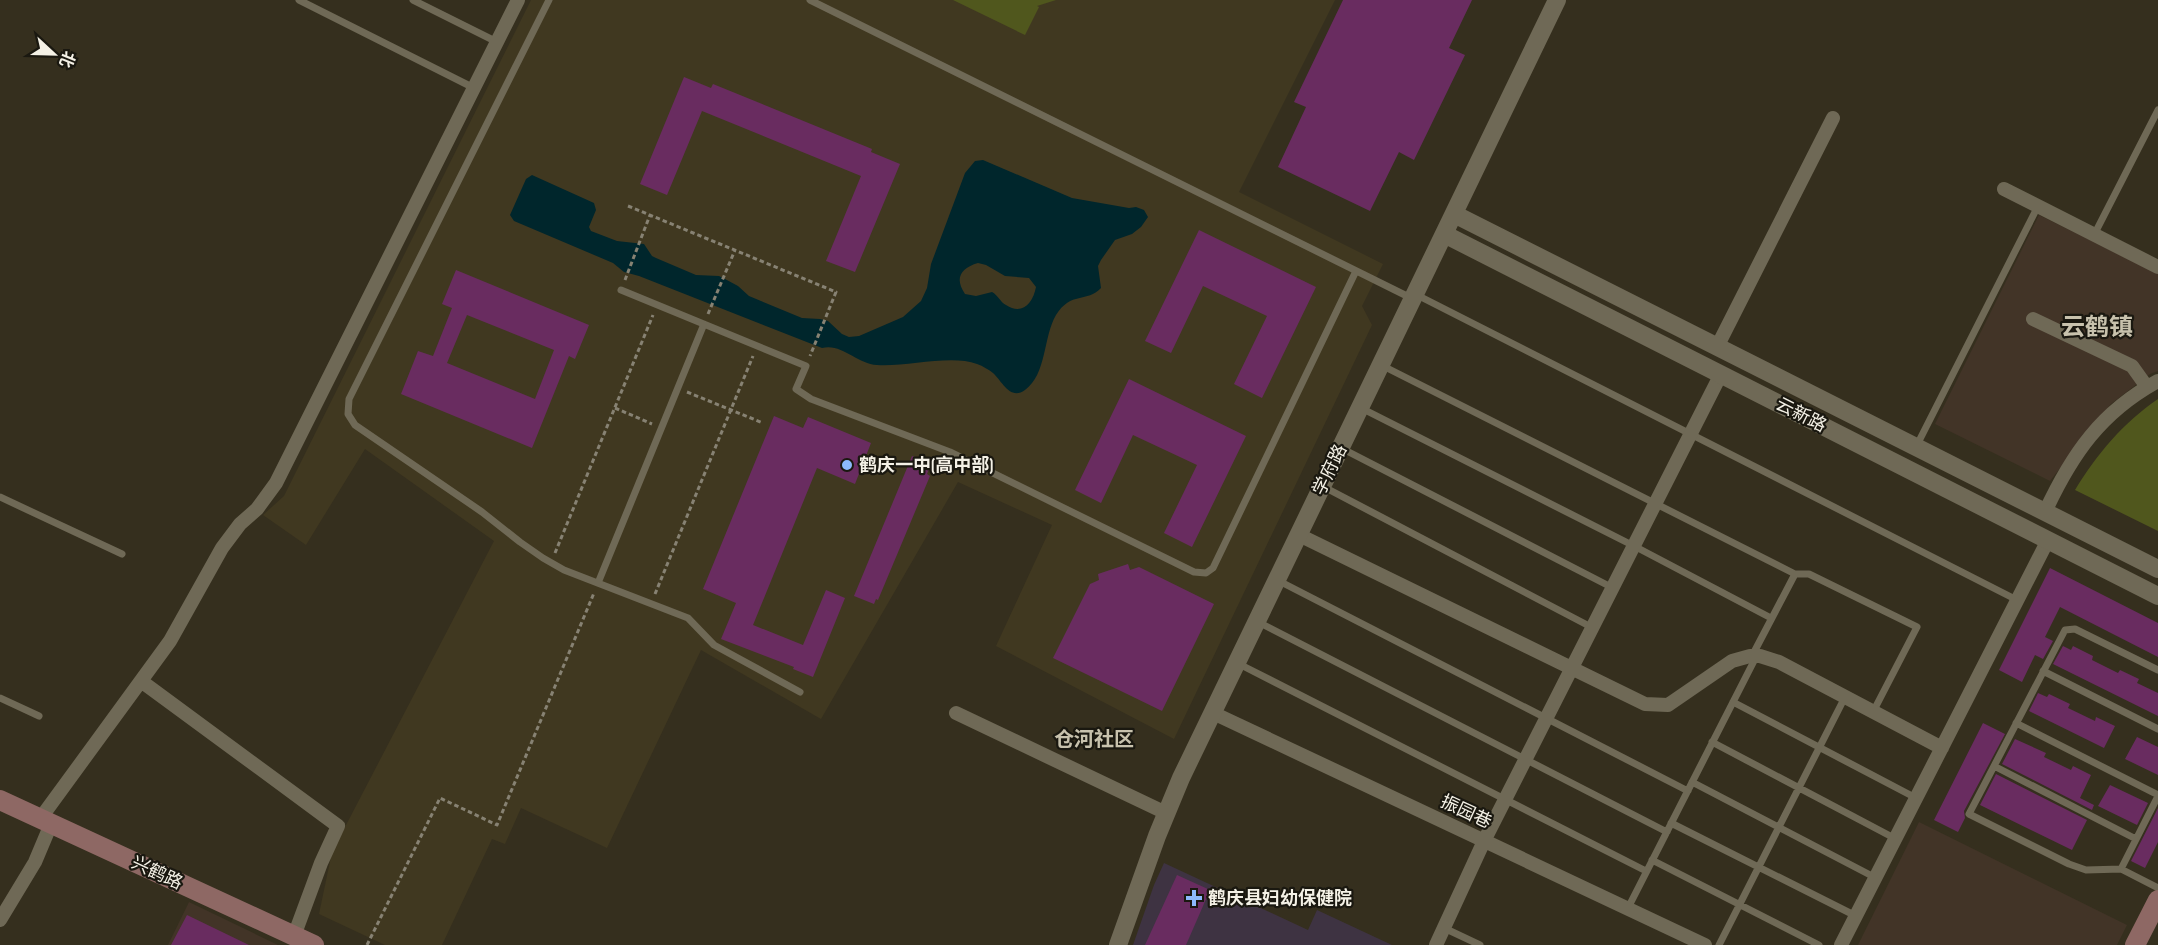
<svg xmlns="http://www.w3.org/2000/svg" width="2158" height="945" viewBox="0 0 2158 945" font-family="'Sofia Sans Condensed','Noto Sans SC',sans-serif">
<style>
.commercial{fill:#423427}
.built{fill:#403820}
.medical{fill:#3e3342}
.green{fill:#50571d}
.water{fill:#00262c;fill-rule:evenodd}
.building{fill:#692c60;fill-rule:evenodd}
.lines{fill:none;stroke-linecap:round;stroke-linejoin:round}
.path{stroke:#878273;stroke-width:3;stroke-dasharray:4.5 3;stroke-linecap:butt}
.service{stroke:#6f6956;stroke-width:7}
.minor{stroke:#6f6956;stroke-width:14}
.tertiary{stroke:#6f6956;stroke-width:18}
.secondary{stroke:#8e6864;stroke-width:20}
.poi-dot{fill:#8cb9fc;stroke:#1a1810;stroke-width:2}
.labels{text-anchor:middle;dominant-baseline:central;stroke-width:4.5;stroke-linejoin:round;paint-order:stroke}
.street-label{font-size:18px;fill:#f4f1e6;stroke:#1a1810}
.poi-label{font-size:18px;font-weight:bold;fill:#f4f1e6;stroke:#1a1810;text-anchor:start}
.neighbourhood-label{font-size:20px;font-weight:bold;fill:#c8c2ad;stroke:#1a1810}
.district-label{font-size:24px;font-weight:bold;fill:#c8c2ad;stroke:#1a1810}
</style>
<rect width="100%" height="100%" fill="#352f1e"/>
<path class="commercial" d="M2039 215 2158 273V371L2150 374 2111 404 2050 481 1935 424Z
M1919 822 2127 925 2117 945H1858Z
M189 902 278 945H168Z"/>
<path class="built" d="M531 0H1335L1239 192 1383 264 1362 306 1372 325 1174 739 996 646 1052 525 958 482 821 719 701 650 607 848 521 808 505 844 492 839 442 945H385L319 914 332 852 494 541 365 449 306 545 263 515 284 496Z"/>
<path class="medical" d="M1164 863 1308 930 1317 910 1392 945H1133L1154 885Z"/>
<path class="green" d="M953 0H1056L1037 6 1039 7 1025 35Z
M2158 399V531L2075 490C2097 454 2123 423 2158 399Z"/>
<path class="water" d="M983 160 1072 198 1129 208 1136 207 1144 210 1148 217 1141 227 1132 234 1115 240 1101 260 1098 266 1101 288C1087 303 1071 291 1056 315 1043 337 1047 374 1025 390 1010 401 1002 381 993 373 989 370 983 366 977 364 951 354 907 367 877 365 857 364 842 343 822 348L639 276 624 272 613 263 514 221 510 215 526 179 532 175 594 203 596 210 589 227 591 231 617 241 644 244 652 256 656 258 696 275 719 276 725 279 738 286 749 296 802 318 820 319 828 321 842 334 849 337 859 336 903 317 921 301 927 288 931 264 965 173 975 161ZM978 263 986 265 1005 276 1029 278 1036 287C1033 303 1022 316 1006 305 1000 302 998 295 992 292L976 296 965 294C954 278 961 268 978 263Z"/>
<path class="building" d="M1343 0H1472L1449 48 1465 55 1414 160 1399 152 1370 211 1278 167 1306 107 1294 102Z
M684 77 711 88 713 84 872 149 871 152 900 164 855 272 826 261 861 176 702 111 667 195 640 184Z
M1199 230 1316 287 1262 398 1234 384 1267 316 1203 286 1171 353 1145 341Z
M456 270 589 325 575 359 569 356 532 448 401 394 418 351 433 356 452 308 442 304ZM467 315 554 350 535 399 447 363Z
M1129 379 1246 436 1192 547 1164 533 1197 465 1133 435 1101 503 1075 490Z
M774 416 803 428 808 417 871 443 855 484 817 468 753 625 803 645 826 590 845 598 813 677 793 669 794 667 721 639 736 603 703 589Z
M912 456 931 464 927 474 930 476 878 600 876 599 874 604 854 596Z
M1128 564 1130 570 1139 567 1214 604 1162 711 1053 658 1090 584 1099 580 1098 574Z
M2050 568 2158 623V657L2060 607 2045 637 2053 641 2043 659 2035 655 2022 682 1999 670Z
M2063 646 2071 650 2073 646 2093 656 2092 660 2118 673 2120 670 2139 679 2137 683 2158 693V716L2053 664Z
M2038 693 2047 697 2049 694 2070 704 2068 708 2095 721 2096 717 2115 726 2104 748 2029 711Z
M1983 723 2005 734 1964 811 1965 818 1958 832 1934 820Z
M2137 737 2158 747V775L2125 759Z
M2015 739 2046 753 2044 757 2071 770 2073 766 2091 775 2080 798 2094 805 2092 810 2002 764Z
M1996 774 2087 820 2072 850 1980 805Z
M2110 785 2148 803 2137 825 2098 806Z
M2158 808V842L2145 868 2131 861Z
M1177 875 1210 890 1186 945H1145Z
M187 915 249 945H171Z"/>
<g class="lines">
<path class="path" d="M628 206 836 292 810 356
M625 280 650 215
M708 314 735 250
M687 392 763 423
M615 408 652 424
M555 553 653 315
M655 594 753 356
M367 945 440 798 497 825 594 593"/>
<path class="service" d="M299 0 474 88
M413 0 497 42
M549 0 349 399 348 414 355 425 482 512 520 542 543 558 564 570 688 618 714 645 800 692
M810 0 1411 298
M2094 235 2158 110
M621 290 806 366 796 389 811 399 950 452 1194 572 1206 573 1213 568 1356 271
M1415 294 2017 600
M1381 365 1795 574H1809L1917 627 1873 712
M1361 408 1634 546 1771 618
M1917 445 2038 206
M1341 448 1613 588
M1324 487 1593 628
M0 497 122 554
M1279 581 1688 791
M598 583 704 324
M1258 622 1667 832
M1752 656 1795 574
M1237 663 1646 871
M2043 671 2158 729
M0 698 39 716
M1733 702 1916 798
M2016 723 2158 795
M1712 742 1896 839
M1994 766 2136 839
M1692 782 1876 878
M2158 796 2121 869 2158 888
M1671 823 1856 916
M1652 860 1819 945
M2121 869 2086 870 2069 864 1969 814 2065 630 2075 629 2158 670
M1628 908 1756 657
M1444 928 1480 945
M1719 945 1845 697"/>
<path class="minor" d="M2004 189 2158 267
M2033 319 2132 366 2147 387
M1717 347 1833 118
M2045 512C2072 454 2101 412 2158 381
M1299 535 1645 704 1668 705 1732 661 1750 656H1760L1779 662 1942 748
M141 681 338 826 321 863 294 936
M956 713 1166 813
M1213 713 1705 945
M40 819 170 641 222 548 240 524 257 509 276 483 518 0
M0 920 35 862 51 824
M1436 945 1484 841 1721 374
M1841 945 2048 540"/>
<path class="tertiary" d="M1454 214 2158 569
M1444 234 2158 596
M1118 945 1157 836 1181 778 1557 0"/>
<path class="secondary" d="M0 800 314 945
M2135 945 2158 900"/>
</g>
<g class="poi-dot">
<circle cx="847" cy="465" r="6"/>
<path d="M1191 889h6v6h6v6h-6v6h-6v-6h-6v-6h6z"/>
</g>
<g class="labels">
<g class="street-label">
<text transform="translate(1801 415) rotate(27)">云新路</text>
<text transform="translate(1330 470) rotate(-64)">学府路</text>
<text transform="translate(1466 812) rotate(25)">振园巷</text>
<text transform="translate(157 873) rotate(25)">兴鹤路</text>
</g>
<g class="poi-label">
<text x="859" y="465">鹤庆一中(高中部)</text>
<text x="1208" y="898">鹤庆县妇幼保健院</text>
</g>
<g class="neighbourhood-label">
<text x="1094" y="740">仓河社区</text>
</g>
<g class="district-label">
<text x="2097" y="327">云鹤镇</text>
</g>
</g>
<g transform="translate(54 54) rotate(112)" stroke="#1a1810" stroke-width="4.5" paint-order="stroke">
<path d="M0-4.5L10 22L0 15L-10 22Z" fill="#f4f1e6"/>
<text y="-9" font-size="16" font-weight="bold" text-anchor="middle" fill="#f4f1e6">北</text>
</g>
</svg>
